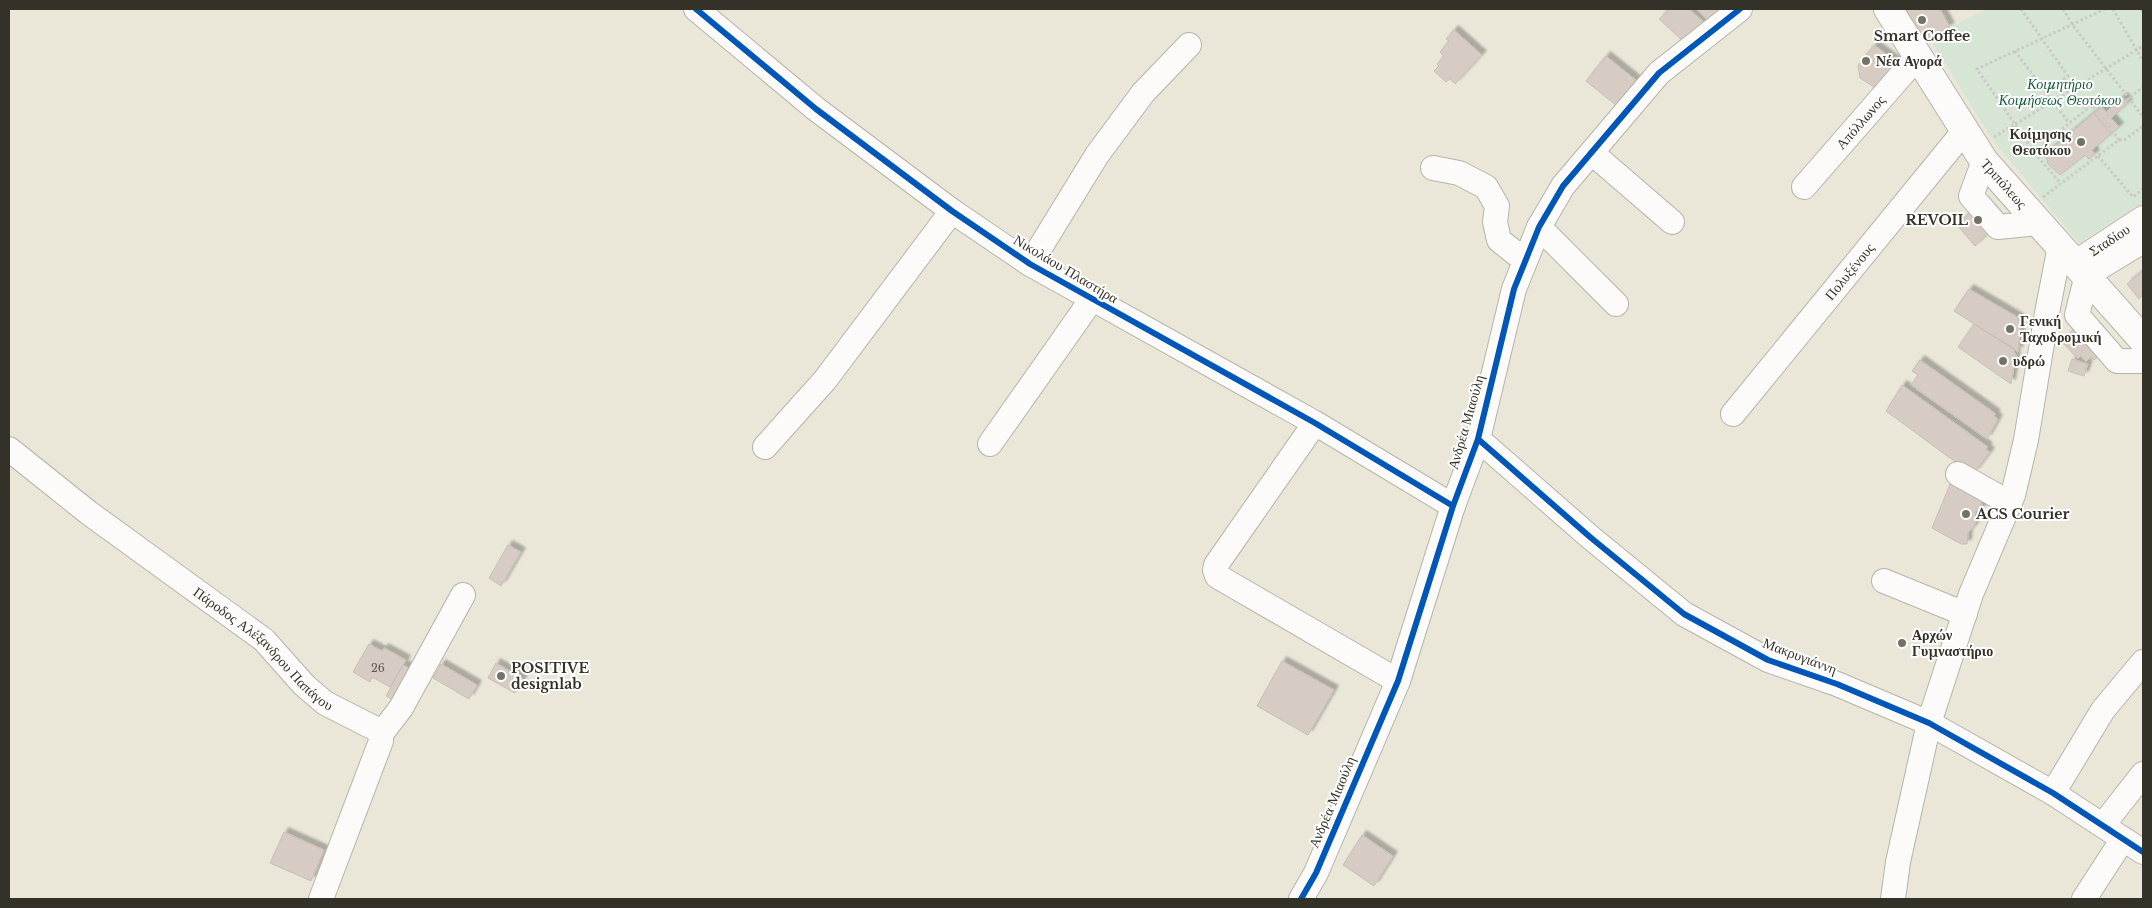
<svg xmlns="http://www.w3.org/2000/svg" width="2152" height="908" viewBox="0 0 2152 908" font-family="'Libre Baskerville',serif">
<style>
.green{fill:#d7e5d5}
.building{fill:#d7ccc4;stroke:#c6bfb7;filter:url(#shadow)}
.lines{fill:none;stroke-linecap:round;stroke-linejoin:round}
.minor-casing{stroke:#b6b4a9;stroke-width:26}
.major-casing{stroke:#b6b4a9;stroke-width:30}
.path{stroke:#cbcac4;stroke-width:3;stroke-dasharray:2.5 2.5;stroke-linecap:butt}
.minor{stroke:#fcfbf9;stroke-width:24}
.major{stroke:#fcfbf9;stroke-width:28}
.cycleway-casing{stroke:#fff;stroke-width:9}
.cycleway{stroke:#0057b8;stroke-width:6}
.poi-dot{fill:#747166;stroke:#fff;stroke-width:2}
.labels{text-anchor:middle;dominant-baseline:central;stroke-width:4;stroke-linejoin:round;paint-order:stroke}
.number-label{font-size:11px;fill:#5d584f}
.poi-label{font-size:14px;font-weight:bold;fill:#343228;stroke:#fff;text-anchor:start}
.park-label{font-size:14px;font-style:italic;fill:#125c3a;stroke:#fff}
.street-label{font-size:14px;fill:#343228;stroke:#fff}
</style>
<defs>
<filter id="shadow"><feDropShadow dx="4.5" dy="-4.5" stdDeviation="1" flood-color="#0004"/></filter>
</defs>
<rect width="100%" height="100%" fill="#eae7d9"/>
<path class="green" d="M1987 9H2143V202L2079 243 1994 142 1929 38Z"/>
<path class="building" d="M1670 9H1689L1708 26 1686 44 1659 19Z
M1696 9H1731L1712 24Z
M1911 9H1940L1950 27 1922 42 1904 11Z
M1454 30 1482 55 1455 84 1450 79 1446 82 1434 71 1439 66 1437 64 1444 56 1440 52 1449 41 1446 39Z
M1874 45 1897 62 1877 89 1860 78 1858 65Z
M1606 56 1637 81 1617 106 1586 81Z
M2123 97 2128 103 2111 118 2119 127 2111 134 2094 113 2102 107 2106 112Z
M2094 113 2111 134 2092 150 2095 154 2089 159 2085 155 2060 175 2048 164 2047 159 2044 155Z
M1983 201 2001 222 1975 246 1957 225Z
M2143 271V295L2139 299 2127 284Z
M1969 289 2019 318 2018 321 2021 323 2018 352 1954 311Z
M1974 324 2015 349 2014 352 2016 354 2011 384 1958 347Z
M2073 329 2099 356 2094 360 2091 357 2086 362 2081 356 2078 359 2063 343Z
M2072 359 2088 364 2084 376 2068 371Z
M1920 360 1996 414 1994 416 1998 419 1987 439 1911 385 1918 375 1912 371Z
M1902 385 1988 447 1986 449 1990 452 1975 472H1969L1886 411Z
M1951 482 1981 497 1982 509 1975 512 1976 522 1973 528 1968 533 1967 544H1961L1932 528Z
M508 545 521 552 501 586 489 578Z
M369 644 382 651 384 648 406 660 390 687 372 677 370 682 353 672Z
M1282 661 1334 690 1308 735 1257 706Z
M496 663 523 679 515 693 488 678Z
M441 664 477 685 469 699 433 678Z
M403 665 415 671 397 702 386 696Z
M284 832 324 850 311 881 270 863Z
M1362 835 1393 856 1374 886 1343 865Z"/>
<g class="lines">
<defs>
<g id="minor">
<path d="M696 9 816 109 952 211 1030 264 1315 423 1453 506"/>
<path d="M1592 153 1672 222"/>
<path d="M1984 161 1971 196 1998 227 2039 223"/>
<path d="M1433 168 1459 173 1486 187 1497 206 1495 222 1499 240 1524 260"/>
<path id="s1" d="M1804 187 1918 56"/>
<path d="M1539 227 1616 304"/>
<path d="M2143 241 2087 275 2077 315 2117 361H2143"/>
<path id="s2" d="M2076 262 2143 218"/>
<path d="M1030 264 1097 155 1143 93 1189 45"/>
<path id="s3" d="M1733 414 1965 130"/>
<path d="M1315 423 1216 565 1215 570 1217 576 1398 681"/>
<path d="M1478 439 1590 537 1684 614 1768 660 1837 684 1929 723 2053 793 2143 852"/>
<path d="M990 444 1092 299"/>
<path d="M765 447 825 380 952 211"/>
<path id="s4" d="M9 449 89 513 264 640 304 685 325 703 376 729 381 734V741L321 899"/>
<path d="M1958 474 2010 503"/>
<path d="M1884 581 1965 614"/>
<path d="M381 734 401 708 463 595"/>
<path d="M2053 793 2103 710 2143 662"/>
<path d="M2103 825 2143 774"/>
<path d="M1301 899 1316 873 1398 681 1453 506 1478 439 1514 289 1539 227 1563 186 1659 73 1740 9"/>
<path d="M1893 899 1898 862 1929 723 1971 594 2013 495 2026 440 2047 313 2060 246"/>
<path d="M2084 899 2123 839"/>
</g>
<g id="major">
<path id="s5" d="M1888 9 1984 161 2143 340"/>
</g>
</defs>
<use href="#minor" class="minor-casing"/>
<use href="#major" class="major-casing"/>
<path class="path" d="M2021 9 2068 76 2064 79 2086 109
M2063 9 2072 24 2143 117
M2113 9 2143 61
M2141 9 2143 12
M2015 51 2069 123
M2103 119 2143 87
M1994 137 2143 46
M2119 140 2126 139 2143 126
M2034 152 1977 69 2105 9
M2098 156 2133 197 2143 189
M2043 197 2119 140 2092 105 2034 152 2061 184"/>
<use href="#minor" class="minor"/>
<use href="#major" class="major"/>
<defs>
<path id="cycleway" d="M696 9 816 109 952 211 1030 264 1315 423 1453 506
M1478 439 1590 537 1684 614 1768 660 1837 684 1929 723 2053 793 2143 852
M1301 899 1316 873 1398 681 1453 506 1478 439 1514 289 1539 227 1563 186 1659 73 1740 9"/>
</defs>
<use href="#cycleway" class="cycleway-casing"/>
<use href="#cycleway" class="cycleway"/>
</g>
<g class="poi-dot">
<circle cx="1922" cy="20" r="5"/>
<circle cx="1866" cy="61" r="5"/>
<circle cx="2081" cy="142" r="5"/>
<circle cx="1978" cy="220" r="5"/>
<circle cx="2010" cy="329" r="5"/>
<circle cx="2003" cy="361" r="5"/>
<circle cx="1966" cy="514" r="5"/>
<circle cx="1902" cy="643" r="5"/>
<circle cx="501" cy="676" r="5"/>
</g>
<g class="labels">
<g class="number-label">
<text x="378" y="668">26</text>
</g>
<g class="poi-label">
<text x="1922" y="36" text-anchor="middle">Smart Coffee</text>
<text x="1876" y="61">Νέα Αγορά</text>
<text x="2071" y="134" text-anchor="end">Κοίμησης<tspan x="2071" dy="16">Θεοτόκου</tspan></text>
<text x="1968" y="220" text-anchor="end">REVOIL</text>
<text x="2020" y="321">Γενική<tspan x="2020" dy="16">Ταχυδρομική</tspan></text>
<text x="2013" y="361">υδρώ</text>
<text x="1976" y="514">ACS Courier</text>
<text x="1912" y="635">Αρχών<tspan x="1912" dy="16">Γυμναστήριο</tspan></text>
<text x="511" y="668">POSITIVE<tspan x="511" dy="16">designlab</tspan></text>
</g>
<g class="park-label">
<text x="2060" y="84">Κοιμητήριο<tspan x="2060" dy="16">Κοιμήσεως Θεοτόκου</tspan></text>
</g>
<g class="street-label">
<text stroke="none"><textPath href="#s1" startOffset="86">Απόλλωνος</textPath></text>
<text stroke="none"><textPath href="#s5" startOffset="210">Τριπόλεως</textPath></text>
<text stroke="none"><textPath href="#s2" startOffset="40">Σταδίου</textPath></text>
<text transform="translate(1066 269) rotate(31)">Νικολάου Πλαστήρα</text>
<text stroke="none"><textPath href="#s3" startOffset="184">Πολυξένους</textPath></text>
<text transform="translate(1466 422) rotate(-74)">Ανδρέα Μιαούλη</text>
<text stroke="none"><textPath href="#s4" startOffset="324">Πάροδος Αλέξανδρου Παπάγου</textPath></text>
<text transform="translate(1800 656) rotate(21)">Μακρυγιάννη</text>
<text transform="translate(1332 802) rotate(-67)">Ανδρέα Μιαούλη</text>
</g>
</g>
<rect width="2152" height="908" fill="none" stroke="#343228" stroke-width="20"/>
</svg>
